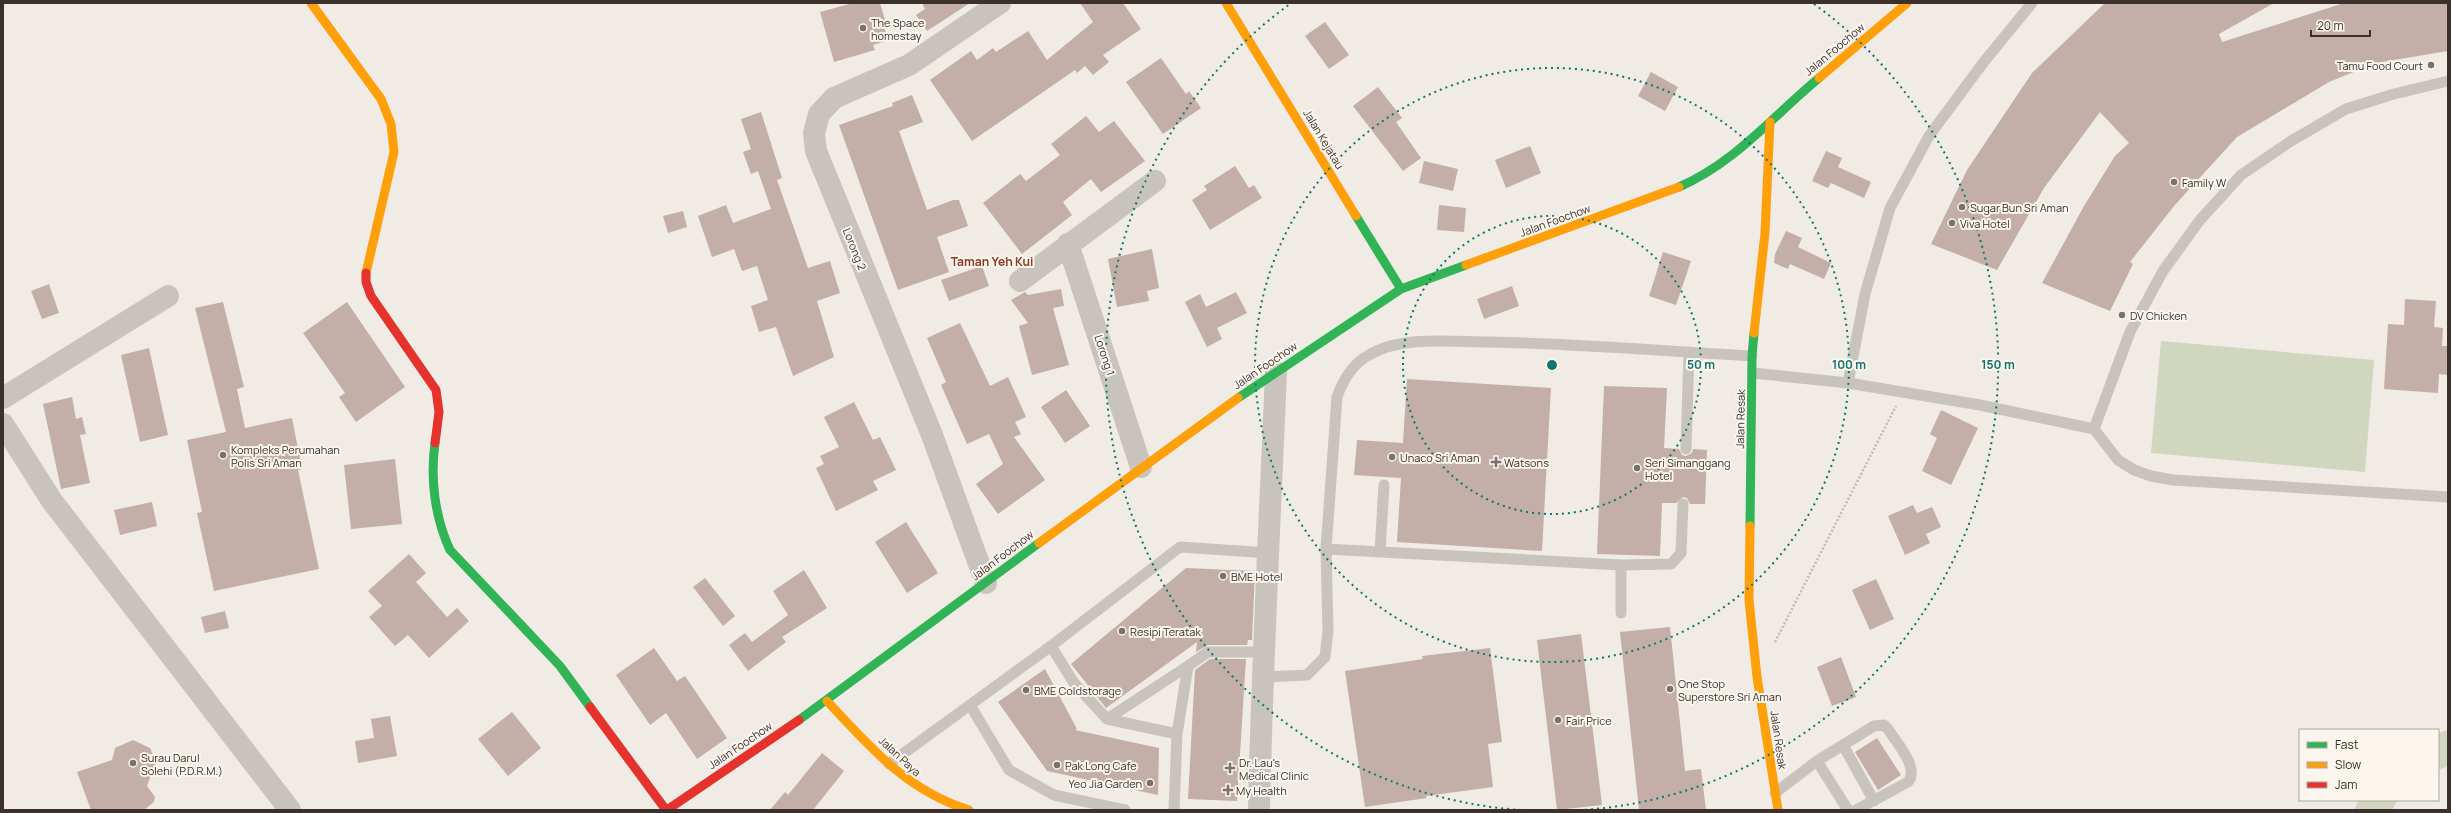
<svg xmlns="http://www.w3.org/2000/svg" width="2451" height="813" viewBox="0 0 2451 813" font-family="Manrope,sans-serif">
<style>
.green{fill:#d1d6bf}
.building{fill:#c3afa7}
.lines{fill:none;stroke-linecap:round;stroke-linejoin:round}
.path{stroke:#c2bbb6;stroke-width:2.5;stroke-dasharray:2 2;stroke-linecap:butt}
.lane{stroke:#c9c3be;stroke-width:11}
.street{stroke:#c9c3be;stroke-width:22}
.fast{stroke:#30b455;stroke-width:9}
.slow{stroke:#ff9f0a;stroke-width:9}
.jam{stroke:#e5322d;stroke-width:9}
.ring{fill:none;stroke:#0f766e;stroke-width:2;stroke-dasharray:2 4}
.poi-dot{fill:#7a716c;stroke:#fbf5ee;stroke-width:1.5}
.labels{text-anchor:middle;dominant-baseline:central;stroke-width:4;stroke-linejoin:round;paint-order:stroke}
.poi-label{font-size:11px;fill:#3b302b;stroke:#fbf5ee;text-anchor:start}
.street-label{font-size:11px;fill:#3b302b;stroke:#fbf5ee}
.neighbourhood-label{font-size:12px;font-weight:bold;fill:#8c3b22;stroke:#fbf5ee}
.centre{fill:#0f766e;stroke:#fbf5ee;stroke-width:2}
.ring-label{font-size:12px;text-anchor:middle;font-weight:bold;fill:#0f766e;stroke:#fbf5ee;stroke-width:4;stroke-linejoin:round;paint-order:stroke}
</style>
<rect width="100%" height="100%" fill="#f0ebe5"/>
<path class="green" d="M2161 341 2374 360 2365 472 2151 453Z
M2448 730V766L2438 770V733Z
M2359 800H2398L2392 810H2354Z"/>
<path class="building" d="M853 3H880L887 27 884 28 889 40 873 45 875 50 834 62 820 12Z
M922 3H970L927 31 916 15 925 9Z
M1080 3H1123L1141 29 1103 55 1109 62 1093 75 1085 66 1077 73 1075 70 972 141 930 80 971 51 977 60 993 48 996 52 1028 31 1047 60 1093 22Z
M2105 3H2274L2219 34 2222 42 2344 3H2448V51L2376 63 2329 82 2237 137 2174 206 2130 262 2133 264 2110 311 2042 283 2084 206 2115 156 2129 143 2100 112 2044 188 1997 270 1931 244 1967 170 2032 73Z
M1325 22 1349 55 1329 69 1305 36Z
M1161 58 1186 94 1189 91 1201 108 1163 134 1126 82Z
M1651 72 1678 87 1665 111 1638 96Z
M1378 87 1402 118 1396 122 1421 158 1403 171 1353 106Z
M912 95 923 122 899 131 927 210 953 200H959L968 226 937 237 949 272 898 290 839 125 893 106 892 103Z
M761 112 782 178 777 180 808 268 830 261 840 293 817 301 834 357 793 376 776 327 759 332 751 306 768 300 757 266 742 271 734 249 712 257 698 216 726 205 733 223 771 209 758 171 751 174 743 152 751 149 741 119Z
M1086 116 1099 132 1114 121 1145 161 1101 192 1091 179 1063 202 1072 215 1022 254 983 203 1020 174 1026 181 1060 155 1051 144Z
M1530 146 1541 173 1506 188 1495 160Z
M1826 151 1842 158 1838 167 1871 182 1864 198 1831 183 1828 188 1812 181Z
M1424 161 1458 169 1453 191 1419 183Z
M1235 166 1249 188 1254 185 1262 198 1210 230 1192 200 1207 190 1204 186Z
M1439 205 1466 208 1464 232 1437 230Z
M683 211 687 227 668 233 663 216Z
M1786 231 1802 238 1798 247 1831 263 1824 279 1790 264 1788 269 1774 263 1775 254Z
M1152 249 1159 288 1147 291 1149 301 1117 307 1108 259Z
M1663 252 1691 261 1676 305 1649 296Z
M982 266 989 286 949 301 941 280Z
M49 284 59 313 42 319 31 291Z
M1512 286 1519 306 1484 319 1477 299Z
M1061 289 1064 306 1053 308 1069 365 1032 375 1019 326 1028 323 1011 300 1025 292 1028 295Z
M1236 292 1247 313 1217 328 1222 339 1207 347 1185 302 1200 294 1206 307Z
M2405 299 2436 301 2434 327 2443 328 2442 346H2448V375L2439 374 2438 393 2384 389 2388 324 2404 325Z
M223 302 244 387 237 389 245 428 292 418 302 469 298 470 319 569 214 591 197 513 202 512 187 440 226 432 195 308Z
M347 302 405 387 356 422 339 397 345 393 303 333Z
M960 323 990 386 1008 377 1026 417 1015 422 1021 434 1014 437 1045 480 998 514 976 484 1003 464 989 434 967 444 941 385 946 382 927 338Z
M149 348 168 435 140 442 121 355Z
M1407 379 1551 388 1542 551 1397 542 1401 478 1354 475 1357 440 1403 443Z
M1604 386 1667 388 1664 448 1679 449 1682 455 1686 456 1692 453 1693 449 1707 450 1705 504H1690L1687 498 1683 497 1676 503H1662L1660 556 1597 554Z
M1066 390 1090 426 1065 443 1041 407Z
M72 397 76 419 82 417 86 434 80 435 90 483 61 489 43 404Z
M854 402 873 440 880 437 896 470 873 481 878 490 836 511 816 468 824 464 820 456 839 447 824 417Z
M1941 410 1978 428 1951 485 1922 471 1937 438 1930 434Z
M395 459 402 524 351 529 344 465Z
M152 502 157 526 120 535 114 510Z
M1913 505 1917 513 1932 507 1941 527 1926 534 1930 543 1905 555 1888 516Z
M906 522 938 573 907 593 875 542Z
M409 554 426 573 416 582 447 617 457 608 469 621 429 658 408 635 395 646 369 617 382 606 368 591Z
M1186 568 1255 571 1252 640H1248L1247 645H1208L1196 652 1197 642 1106 708 1071 664Z
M804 570 827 608 782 637 786 642 748 671 729 645 745 633 752 642 788 615 773 591Z
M705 578 735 616 723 626 693 587Z
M1876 579 1894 619 1870 630 1852 590Z
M225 611 229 628 205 633 201 617Z
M1670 627 1685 771 1701 769 1706 810H1639L1620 632Z
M1581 634 1602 805 1557 810 1537 640Z
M654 648 677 681 685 676 727 738 697 759 666 713 650 725 616 675Z
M1490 648 1502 742 1488 744 1493 787 1426 796 1427 798 1365 807 1345 671 1423 659 1422 656Z
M1841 657 1856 697 1832 706 1817 667Z
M1210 659H1246L1237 801 1188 799 1195 670Z
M1045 669 1077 729 1075 730 1159 748 1158 795 1047 771 998 702Z
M512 712 541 748 508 776 478 739Z
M390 716 397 756 358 763 355 741 374 738 371 719Z
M1877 738 1901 775 1878 790 1855 752Z
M133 740 150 748 156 762 147 786 155 797 154 802 144 810H91L77 772 112 760 115 748Z
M822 753 844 771 813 810H770L785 792 788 795Z"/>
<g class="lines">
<path class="path" d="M1775 642 1896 406"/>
<path class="lane" d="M1753 373 1848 383 1980 405 2094 429 2118 460 2134 470 2151 476 2173 480 2448 497
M1848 383 1865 294 1890 208 1929 136 1983 63 2032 3
M2094 429 2130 332 2163 271 2200 220 2241 175 2291 141 2346 109 2394 94 2448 81
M1686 449 1689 352
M1326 549 1621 565V613
M1380 552 1384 485
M1621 565 1671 564 1681 553 1683 504
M1051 646 1074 683 1107 719 1177 734
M1262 677 1307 675 1325 657 1328 631 1326 549 1337 397C1343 380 1352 364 1369 355 1402 335 1454 342 1491 342 1579 344 1665 351 1752 356
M970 705 1009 770 1054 795 1125 810
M1107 719 1188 666
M1843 745 1874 801
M1817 761 1848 810
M889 764 1051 646 1180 547 1269 553
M1775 793 1817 761 1874 726 1884 725 1888 729C1896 742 1920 768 1908 782L1856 810
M1174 810 1177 734 1188 666 1208 652H1263"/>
<path class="street" d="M1068 244 1141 467
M1020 281 1155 181
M3 398 168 296
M3 424 52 501 290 810
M986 583 932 435 816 151 814 133 819 114 834 98 909 65 1000 3
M1259 810C1262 664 1270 518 1276 372"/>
<path class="fast" d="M1679 187C1735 163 1773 116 1819 78
M1356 216 1401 289
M1238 398 1401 289 1466 265
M435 443C430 479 435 518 450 550L560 666 590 707
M1750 526 1752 356 1754 333
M799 720 1039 543"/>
<path class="slow" d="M311 3 381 99 391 124 394 152 366 273
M1226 3 1356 216
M1819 78 1907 3
M1466 265 1679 187
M1754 333 1765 233 1770 122
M1750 526 1749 600 1757 677 1778 810
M1039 543 1238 398
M827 701C871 748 906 790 969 810"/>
<path class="jam" d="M366 273V282L371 296 436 390 439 412 435 443
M590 707 666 810
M667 810 799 720"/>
</g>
<g class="ring">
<circle cx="1552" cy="365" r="149"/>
<circle cx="1552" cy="365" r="297"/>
<path d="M1521 810A446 446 0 0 1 1290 4M1814 4A446 446 0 0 1 1583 810"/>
</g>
<g class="poi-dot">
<circle cx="863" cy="28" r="4"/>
<circle cx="2431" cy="65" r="4"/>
<circle cx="2174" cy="182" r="4"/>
<circle cx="1962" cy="207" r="4"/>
<circle cx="1952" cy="223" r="4"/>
<circle cx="2122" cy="315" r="4"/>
<circle cx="223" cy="455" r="4"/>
<circle cx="1392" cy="457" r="4"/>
<path d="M1494 456h4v4h4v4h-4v4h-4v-4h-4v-4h4z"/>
<circle cx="1637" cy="468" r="4"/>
<circle cx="1223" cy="576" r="4"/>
<circle cx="1122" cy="631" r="4"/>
<circle cx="1670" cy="689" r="4"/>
<circle cx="1026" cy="690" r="4"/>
<circle cx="1558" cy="720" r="4"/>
<circle cx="133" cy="763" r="4"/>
<circle cx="1057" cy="765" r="4"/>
<path d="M1228 762h4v4h4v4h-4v4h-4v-4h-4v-4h4z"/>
<circle cx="1150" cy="783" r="4"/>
<path d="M1226 784h4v4h4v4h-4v4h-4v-4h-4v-4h4z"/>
</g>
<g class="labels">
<g class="poi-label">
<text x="871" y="22">The Space<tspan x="871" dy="13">homestay</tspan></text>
<text x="2423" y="65" text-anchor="end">Tamu Food Court</text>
<text x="2182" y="182">Family W</text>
<text x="1970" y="207">Sugar Bun Sri Aman</text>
<text x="1960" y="223">Viva Hotel</text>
<text x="2130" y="315">DV Chicken</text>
<text x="231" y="449">Kompleks Perumahan<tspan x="231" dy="13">Polis Sri Aman</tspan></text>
<text x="1400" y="457">Unaco Sri Aman</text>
<text x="1504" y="462">Watsons</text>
<text x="1645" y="462">Seri Simanggang<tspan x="1645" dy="13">Hotel</tspan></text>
<text x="1231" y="576">BME Hotel</text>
<text x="1130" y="631">Resipi Teratak</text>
<text x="1678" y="683">One Stop<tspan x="1678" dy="13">Superstore Sri Aman</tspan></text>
<text x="1034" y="690">BME Coldstorage</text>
<text x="1566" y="720">Fair Price</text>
<text x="141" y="757">Surau Darul<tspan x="141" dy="13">Solehi (P.D.R.M.)</tspan></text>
<text x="1239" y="762">Dr. Lau's<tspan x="1239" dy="13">Medical Clinic</tspan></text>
<text x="1065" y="765">Pak Long Cafe</text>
<text x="1142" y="783" text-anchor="end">Yeo Jia Garden</text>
<text x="1236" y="790">My Health</text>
</g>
<g class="street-label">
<text transform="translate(1834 49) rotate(-40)">Jalan Foochow</text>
<text transform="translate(1324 139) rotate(59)">Jalan Kejatau</text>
<text transform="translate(1555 220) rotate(-20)">Jalan Foochow</text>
<text transform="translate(855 249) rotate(68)">Lorong 2</text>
<text transform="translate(1105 355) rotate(72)">Lorong 1</text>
<text transform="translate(1265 365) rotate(-34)">Jalan Foochow</text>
<text transform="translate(1740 419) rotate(-89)">Jalan Resak</text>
<text transform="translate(1002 555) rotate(-37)">Jalan Foochow</text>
<text transform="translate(1779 740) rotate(82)">Jalan Resak</text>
<text transform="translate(740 745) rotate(-34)">Jalan Foochow</text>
<text transform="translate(900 756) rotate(43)">Jalan Paya</text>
</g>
<g class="neighbourhood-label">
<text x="992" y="261">Taman Yeh Kui</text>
</g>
</g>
<circle cx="1552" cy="365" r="6" class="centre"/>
<g class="ring-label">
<text x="1701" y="369">50 m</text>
<text x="1849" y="369">100 m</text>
<text x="1998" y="369">150 m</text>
</g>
<rect width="2451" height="813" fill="none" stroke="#3b302b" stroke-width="8"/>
<rect x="2299" y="729" width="140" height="72" fill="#fbf5ee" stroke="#aea6a0"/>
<rect x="2307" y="742" width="20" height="6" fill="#30b455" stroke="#aea6a0"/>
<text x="2335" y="749" font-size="12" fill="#3b302b">Fast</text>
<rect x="2307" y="762" width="20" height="6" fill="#ff9f0a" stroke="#aea6a0"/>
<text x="2335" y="769" font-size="12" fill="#3b302b">Slow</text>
<rect x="2307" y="782" width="20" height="6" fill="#e5322d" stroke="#aea6a0"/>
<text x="2335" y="789" font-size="12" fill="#3b302b">Jam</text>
<path d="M2311 30v6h59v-6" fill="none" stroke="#3b302b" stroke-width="2"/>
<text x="2317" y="30" font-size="12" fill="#3b302b" stroke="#fbf5ee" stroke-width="3" paint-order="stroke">20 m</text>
</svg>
